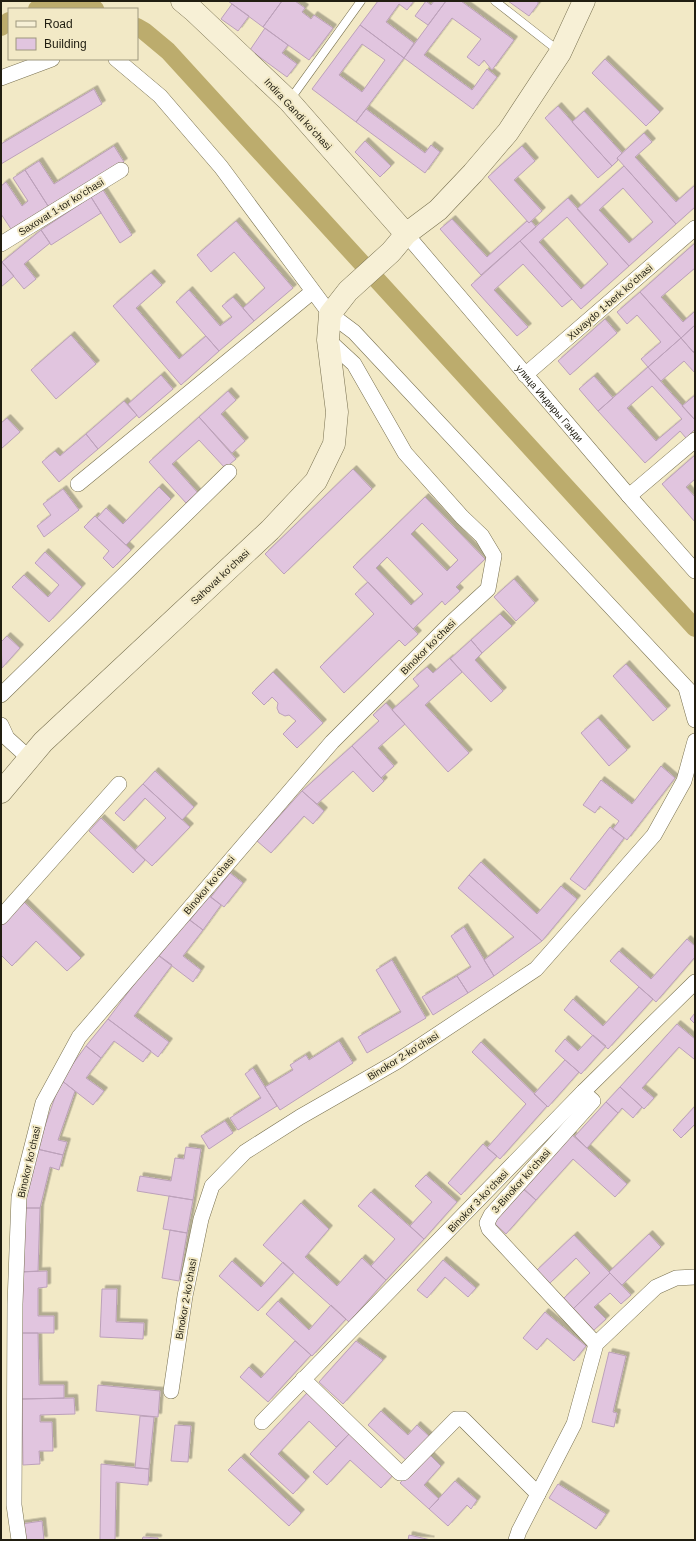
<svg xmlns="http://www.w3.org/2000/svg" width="696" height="1541" viewBox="0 0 696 1541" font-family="Arial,sans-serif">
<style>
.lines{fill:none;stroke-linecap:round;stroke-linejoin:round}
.canal{stroke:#bcac6d;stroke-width:18}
.building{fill:#e1c5df;stroke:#bca1ba;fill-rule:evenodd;filter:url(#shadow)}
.lane-casing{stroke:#797151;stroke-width:9}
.street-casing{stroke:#797151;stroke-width:16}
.secondary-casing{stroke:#797151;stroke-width:23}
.lane{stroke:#fff;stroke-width:8}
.street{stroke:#fff;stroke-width:15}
.secondary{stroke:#f7f0d6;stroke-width:22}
.labels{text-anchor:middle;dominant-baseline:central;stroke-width:4;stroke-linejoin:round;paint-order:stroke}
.street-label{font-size:10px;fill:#211e11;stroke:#f2e9c6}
</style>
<defs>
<filter id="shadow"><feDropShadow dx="3.5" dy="-3.5" stdDeviation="0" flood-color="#0004"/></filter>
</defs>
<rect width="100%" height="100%" fill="#f2e9c6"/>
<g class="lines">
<path class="canal" d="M37 9 69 3 95 9
M1 27 9 21
M137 27 144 31 168 51 695 628"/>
</g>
<path class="building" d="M228 1H282L263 27Z
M282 1H295L305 8 302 12 311 19 314 15 333 28 309 60 263 27Z
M378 1H414L407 10 399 4 386 22 414 43 404 58 360 25Z
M426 1 431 5 434 1H446L428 25 415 16Z
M446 1H461L514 40 492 70 484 60 479 66 467 57 481 39 452 18 424 55 472 90 487 69 497 77 473 109 404 58Z
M508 1H538V4L529 16Z
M232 4 249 16 238 31 221 19Z
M360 25 404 58 356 122 312 89ZM362 44 385 60 362 92 339 75Z
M265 28 288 45 282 53 297 64 287 77 250 50Z
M605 59 660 112 646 126 592 73Z
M94 89 102 104 1 164V144Z
M558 106 612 166 598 178 545 118Z
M366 109 425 153 431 145 440 152 425 173 356 122Z
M584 111 622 153 617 158 618 160 612 166 572 122Z
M644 133 652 142 635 157 676 202 695 185V207L676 224 617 158Z
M365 141 391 166 380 177 355 152Z
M114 146 124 162 50 209 25 170 39 161 54 184Z
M522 146 535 161 514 180 542 211 529 223 488 177Z
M624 166 676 224 629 266 577 209ZM623 188 653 222 629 243 599 210Z
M25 170 50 209 13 232 1 214V186L6 182 22 206 28 201 13 178Z
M103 190 132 235 120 243 91 197Z
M91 197 101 213 51 245 41 230Z
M568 198 629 266 581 309 520 241ZM567 217 608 264 581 289 539 242Z
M452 219 487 257 527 221 529 223 531 221 536 227 481 275 440 229Z
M236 221 293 288 254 321 243 308 265 288 234 252 211 272 197 255Z
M41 230 50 243 24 264 36 279 24 289 2 262Z
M520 241 572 299 562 307 523 264 494 290 528 327 517 336 471 285Z
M695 243V268L661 297 683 322 695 311V325L681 338 640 292Z
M2 262 14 276 1 287V263Z
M151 273 162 285 136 308 179 359 206 336 219 351 181 385 113 306Z
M189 290 220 326 232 317 222 306 233 297 254 321 219 351 176 302Z
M640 292 681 338 648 367 641 359 661 342 637 315 627 324 617 312Z
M605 319 617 333 570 375 558 361Z
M695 325V350L693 352 681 338Z
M71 335 96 364 56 399 31 370Z
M681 338 695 354V373L684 361 661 381 648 367Z
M648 367 695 420V429L686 438 680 431 645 463 598 411ZM652 386 682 419 656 441 627 408Z
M161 375 173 389 139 418 128 404Z
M594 376 613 398 598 411 579 389Z
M228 391 236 400 221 414 245 441 232 453 199 417Z
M695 395V420L682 406Z
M124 401 137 415 98 449 86 434Z
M199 417 236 459 225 468 199 440 172 464 198 493 186 503 149 462Z
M7 418 20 432 1 449V423Z
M86 434 98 449 59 482 42 462 55 451 60 456Z
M695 455V479L686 487 695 497V522L662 484Z
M353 469 372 489 284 574 265 554Z
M159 487 171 499 126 545 97 518 106 508 123 524Z
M63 489 79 510 44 537 37 526 51 515 43 504Z
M425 497 485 559 456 587 460 591 445 605 442 601 413 629 353 567ZM422 523 458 560 447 571 411 534ZM387 557 423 594 411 605 376 568Z
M95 516 131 550 113 568 103 558 109 551 84 527Z
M45 552 82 587 49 622 12 587 24 575 48 597 59 585 35 563Z
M514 579 535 603 516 621 494 597Z
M368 582 418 634 405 646 399 640 344 693 320 667 374 614 355 594Z
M500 614 512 626 482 653 471 640Z
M7 636 20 648 2 668 1 642Z
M471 640 482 653 475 660 503 691 491 702 450 659Z
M450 658 462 672 425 705 469 753 448 772 392 710 419 686 413 679 427 667 433 673Z
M626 664 667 709 653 721 613 676Z
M273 672 323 723 297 748 283 734 296 721 289 715 285 716 279 713 277 708 278 703 272 697 264 705 252 693Z
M386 703 405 724 378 748 394 766 381 778 352 746 379 721 373 715Z
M598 718 627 750 609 766 581 733Z
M352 746 384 781 373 792 353 771 317 804 302 791Z
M661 766 675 778 627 840 613 829 619 821 600 806 595 813 583 805 601 780 632 804Z
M155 771 194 807 182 820 143 784Z
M143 784 190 827 152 866 135 850 166 818 145 798 124 821 115 813Z
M302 791 324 811 313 824 304 816 271 853 257 841Z
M101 818 145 860 133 873 89 831Z
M610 827 624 838 585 890 570 879Z
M481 862 537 914 561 886 577 899 542 941 469 875Z
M230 873 243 883 224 907 211 897Z
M469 875 542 941 494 976 484 960 514 937 458 888Z
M209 896 221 905 203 930 190 920Z
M24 902 81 958 67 971 36 941 12 966 1 955V926Z
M188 919 203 930 183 956 201 970 193 982 159 956Z
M464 927 494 976 468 993 457 976 471 967 451 936Z
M687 939 695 946V957L656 1002 610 961 619 951 651 979Z
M157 954 172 965 134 1016 169 1042 158 1057 108 1019Z
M392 960 426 1018 367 1053 358 1037 401 1012 376 970Z
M457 976 468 993 433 1015 422 997Z
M639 987 653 999 608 1049 564 1010 573 999 603 1026Z
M695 1013V1024L690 1019Z
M108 1019 151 1051 143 1062 114 1041 101 1058 86 1046Z
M677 1024 695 1039V1058L694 1059 679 1047 642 1088 654 1098 644 1109 620 1087Z
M593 1035 606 1046 581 1074 555 1051 565 1039 578 1051Z
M339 1041 353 1063 280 1110 265 1087 293 1070 290 1065 306 1055 309 1060Z
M481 1042 547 1106 500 1159 487 1148 526 1104 472 1052Z
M86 1046 101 1058 86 1078 104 1091 93 1105 61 1080Z
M565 1060 579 1072 548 1107 534 1094Z
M253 1068 277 1106 238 1130 230 1118 261 1098 245 1074Z
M61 1080 75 1091 58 1140 67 1142 63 1155 37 1149Z
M620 1087 642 1107 633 1118 622 1108 618 1113 606 1102Z
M606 1102 618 1113 587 1148 575 1136Z
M695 1106V1124L681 1138 673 1130Z
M225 1121 233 1133 209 1149 201 1136Z
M570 1133 627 1184 615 1197 573 1159 536 1200 522 1187Z
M483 1144 497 1156 461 1195 448 1183Z
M186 1147 201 1149 193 1200 137 1191 140 1176 171 1181 175 1158 184 1159Z
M37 1149 63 1155 59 1170 50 1167 40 1208H22Z
M426 1175 457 1202 424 1239 410 1226 432 1202 415 1186Z
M523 1189 536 1200 506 1234 493 1222Z
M371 1192 424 1239 386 1280 371 1266 395 1239 358 1206Z
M169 1196 193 1200 187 1233 163 1229Z
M301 1203 329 1229 305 1257 337 1286 362 1258 386 1280 349 1322 263 1245Z
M22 1208H40L38 1271 20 1272Z
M170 1230 187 1233 179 1281 162 1278Z
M649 1234 661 1247 622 1285 609 1272Z
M574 1235 610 1273 573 1309 563 1299 590 1273 576 1258 549 1284 536 1271Z
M443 1260 476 1288 468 1297 445 1277 427 1298 417 1290Z
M232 1261 261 1287 283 1262 294 1272 258 1311 219 1276Z
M47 1271V1287L38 1288V1316H54V1333H21L20 1272Z
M610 1273 631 1295 621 1304 610 1293 594 1307 606 1319 593 1331 573 1309Z
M102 1289H117L116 1322 144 1323 143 1339 100 1337Z
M278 1301 309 1330 331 1305 346 1319 312 1356 266 1314Z
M545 1312 586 1346 574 1361 547 1338 537 1350 523 1338Z
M21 1333H38L39 1385H64V1398L22 1399Z
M295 1341 311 1355 268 1402 240 1377 249 1367 261 1378Z
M356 1341 383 1360 343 1404 319 1382Z
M609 1352 626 1356 613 1412 617 1413 614 1427 592 1422Z
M98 1385 160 1391 158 1417 96 1411Z
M308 1392 351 1432 336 1447 309 1421 278 1454 306 1480 293 1494 250 1454Z
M74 1398 75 1414 40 1415V1422H52L53 1451H39L40 1464 23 1465 22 1399Z
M381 1411 408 1435 417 1425 431 1438 408 1462 368 1425Z
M140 1416 154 1417 149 1469 135 1468Z
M175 1425 191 1426 188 1462 171 1461Z
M351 1432 395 1473 381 1488 350 1460 327 1485 313 1472Z
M428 1453 441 1466 424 1485 439 1499 429 1509 400 1483Z
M241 1457 301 1513 289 1526 228 1470Z
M101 1464 149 1469 148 1485 116 1482 115 1540H100Z
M455 1481 477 1500 471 1509 467 1505 448 1526 429 1509Z
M558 1484 606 1514 596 1529 549 1498Z
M42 1521 44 1540H23L21 1524Z
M409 1535 431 1540H408Z
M143 1537 158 1538V1540H142Z"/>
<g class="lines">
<defs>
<path id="lane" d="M495 1 560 52
M289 101 361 1"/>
<g id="street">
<path d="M116 59 160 96 221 167 330 314 354 332 695 697"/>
<path d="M1 78 52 59"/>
<path id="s1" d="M406 234 629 496 695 571"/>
<path d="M1 244 121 170"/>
<path d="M525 375 695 228"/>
<path d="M78 484 312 292"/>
<path d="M629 496 695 440"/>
<path d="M686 688 695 720"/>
<path d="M1 695 229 472"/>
<path d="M1 725 7 738 29 758"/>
<path d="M1 917 119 784"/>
<path d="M583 1092 593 1101 491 1215 487 1223 489 1229 596 1344"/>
<path d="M303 1379 400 1473H403L456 1419H463L538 1494"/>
<path d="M171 1391 185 1296 201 1219 212 1186 245 1152 300 1117 396 1062 536 969 654 835 684 781 695 741"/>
<path d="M262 1422 583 1092 695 982"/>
<path d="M19 1540 14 1505 15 1304 19 1197 43 1103 79 1037 332 742 451 623 488 589 494 556 482 536 462 517 405 453 354 364 328 340"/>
<path d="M516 1540 519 1531 574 1424 596 1344 656 1287 676 1278 695 1277"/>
</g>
<path id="secondary" d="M182 1 194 11 289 101 406 234
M1 792 43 742 270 530 316 481 334 444 337 412 328 340 330 314 348 291 391 252 406 234 438 210 473 173 508 132 560 53 584 1"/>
</defs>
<use href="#lane" class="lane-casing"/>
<use href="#street" class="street-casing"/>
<use href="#secondary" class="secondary-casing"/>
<use href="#lane" class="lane"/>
<use href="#street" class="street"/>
<use href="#secondary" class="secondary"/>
</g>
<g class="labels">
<g class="street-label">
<text transform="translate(298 114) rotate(47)">Indira Gandi koʻchasi</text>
<text transform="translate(61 207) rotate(-32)">Saxovat 1-tor koʻchasi</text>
<text transform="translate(610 302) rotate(-41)">Xuvaydo 1-berk koʻchasi</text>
<text stroke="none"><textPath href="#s1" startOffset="222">улица Индиры Ганди</textPath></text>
<text transform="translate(220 577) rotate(-43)">Sahovat koʻchasi</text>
<text transform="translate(428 647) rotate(-45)">Binokor koʻchasi</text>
<text transform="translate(209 885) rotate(-50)">Binokor koʻchasi</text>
<text transform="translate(403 1056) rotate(-32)">Binokor 2-koʻchasi</text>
<text transform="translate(29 1162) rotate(-77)">Binokor koʻchasi</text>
<text transform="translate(521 1181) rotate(-48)">3-Binokor koʻchasi</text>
<text transform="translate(478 1201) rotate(-46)">Binokor 3-koʻchasi</text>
<text transform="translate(186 1299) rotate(-80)">Binokor 2-koʻchasi</text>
</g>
</g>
<rect width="696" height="1541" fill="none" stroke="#211e11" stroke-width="4"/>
<rect x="8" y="8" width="130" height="52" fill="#f2e9c6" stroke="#9e987e"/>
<rect x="16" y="21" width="20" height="6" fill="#f7f0d6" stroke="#9e987e"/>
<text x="44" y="28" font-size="12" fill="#211e11">Road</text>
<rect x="16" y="38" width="20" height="12" fill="#e1c5df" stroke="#9e987e"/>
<text x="44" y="48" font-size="12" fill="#211e11">Building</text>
</svg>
